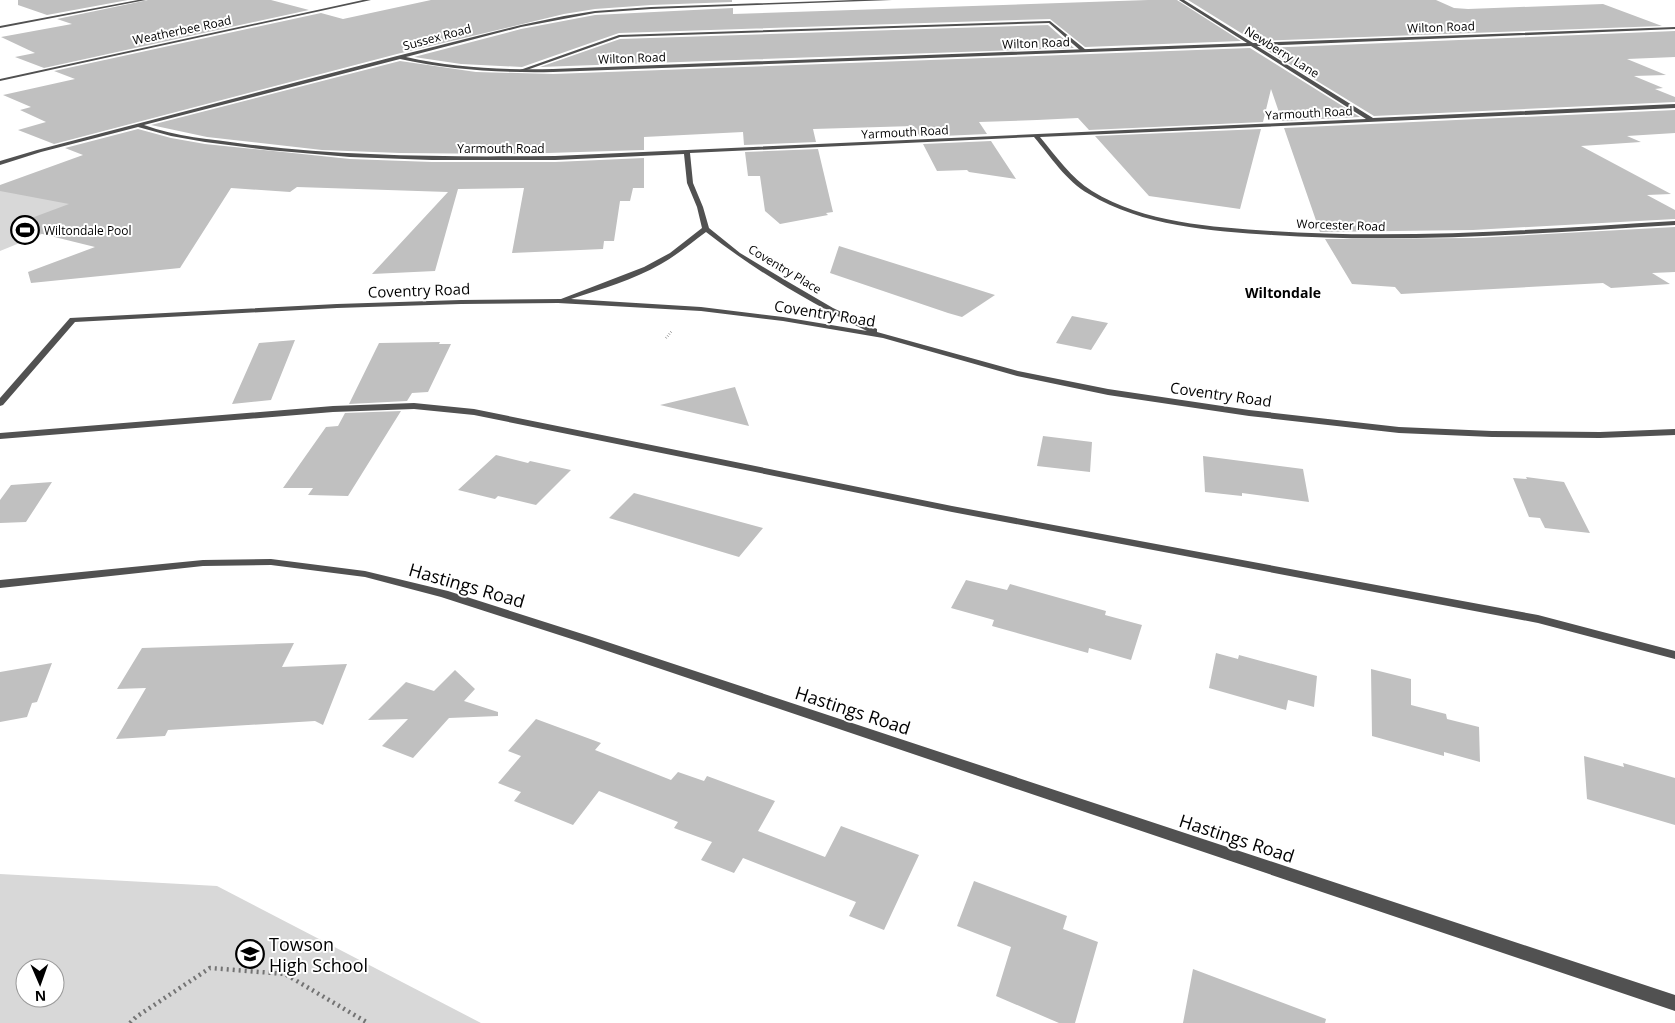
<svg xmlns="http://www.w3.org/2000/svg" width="1675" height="1023" viewBox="0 0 1675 1023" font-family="'Open Sans',sans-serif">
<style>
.green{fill:#d8d8d8;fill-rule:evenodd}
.building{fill:#c0c0c0}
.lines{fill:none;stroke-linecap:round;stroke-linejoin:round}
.path-far1{stroke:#737373;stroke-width:2.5;stroke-dasharray:0.5 2;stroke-linecap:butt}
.path{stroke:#737373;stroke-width:4.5;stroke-dasharray:2 4;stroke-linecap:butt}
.lane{fill:#515151;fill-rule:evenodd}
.street{fill:#515151;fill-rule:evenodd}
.labels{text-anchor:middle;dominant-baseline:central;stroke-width:4;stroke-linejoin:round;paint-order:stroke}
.far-street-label{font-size:12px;fill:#000;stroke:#fff}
.far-poi-label{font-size:12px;fill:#000;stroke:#fff;text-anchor:start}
.far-neighbourhood-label{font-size:14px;font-weight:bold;fill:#000;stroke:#fff}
.street-label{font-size:15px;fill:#000;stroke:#fff}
.near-street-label{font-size:18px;fill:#000;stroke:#fff}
.near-poi-label{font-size:18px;fill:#000;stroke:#fff;text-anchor:start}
</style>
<rect width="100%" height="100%" fill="#fff"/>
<path class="green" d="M0 189 101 210 0 251Z
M0 874 217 886 481 1023H0ZM25 968H55V998H25Z"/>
<path class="building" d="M18 0H128L47 15 18 5Z
M148 0H271L309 10 44 68 15 57 35 53 1 37 72 24 57 19Z
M431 0H732V2L651 5 595 9 564 14 397 54 54 144 18 130 46 122 20 110 31 107 3 95 75 79 54 71 321 13 343 19Z
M1148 0H1177L1241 41 1085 47 1050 19 619 33 522 67 461 64 414 57 521 29 595 15 733 8V14Z
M1188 0H1436L1454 8 1468 9 1603 4 1662 26 1254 41Z
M1048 25 1074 48 540 67 620 39Z
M1675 31V57L1627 59 1666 75 1634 76 1663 88 1655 89 1675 97V102L1374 116 1263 48Z
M1250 48 1360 117 1282 121 1271 89 1263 122 1089 130 1078 118 1037 120 979 122 987 134 920 137 914 126 813 129 816 142 744 145 743 132 644 137V150L516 154 400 153 322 150 207 137 151 125 400 61 476 72 553 74Z
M1675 110V133L1627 136 1641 142 1581 146 1671 194 1647 195 1675 210V219L1473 230 1320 232 1284 128Z
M138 129 171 138 205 144 350 159 432 162H555L644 158V188H633L630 201H620L614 241H604L603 249 512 253 524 188 458 189 435 271 372 274 448 192 297 187 290 192 231 188 180 268 31 283 28 272 95 247 10 226 69 204 0 191V185L83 155 65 148Z
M1261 129 1240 209 1149 196 1095 136Z
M991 141 1016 179 969 172 967 170 937 171 923 144Z
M818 149 833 212 826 213 828 215 780 224 765 211 760 176H748L745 152Z
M1675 227V272L1652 273 1670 284 1611 288 1603 283 1401 294 1395 287 1352 284 1325 239 1474 238Z
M839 246 995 295 962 317 948 313 830 273Z
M1072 316 1108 323 1091 350 1056 343Z
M295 340 271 400 232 404 259 343Z
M440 342 439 344H451L428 392 412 393 407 401 349 404 379 343Z
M735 387 749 426 660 405Z
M401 411 348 496 308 495 313 488H283L326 427 338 426 345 413Z
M1043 436 1092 442 1090 472 1037 466Z
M496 455 528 463 530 461 571 470 536 505 498 496 495 499 458 490Z
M1203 456 1303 469 1309 502 1242 493V496L1205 492Z
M1526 477 1564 482 1590 533 1545 528 1540 518 1529 517 1513 478 1527 479Z
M52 482 26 522 0 523V500L11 485Z
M634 493 763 528 739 557 609 518Z
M966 580 1007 590 1010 584 1106 611 1105 615 1142 625 1131 660 1089 648 1088 653 992 626 994 620 951 608Z
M294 643 282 667 347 664 323 725 315 721 168 730 165 736 116 739 146 688 117 689 142 648Z
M1216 653 1238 659 1239 655 1317 676 1314 707 1288 700 1286 710 1209 688Z
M52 663 37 702 32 703 27 717 0 722V672Z
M1371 669 1411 679V705L1446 714 1447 719 1479 727 1480 762 1444 752V756L1372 736Z
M455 670 475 689 464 701 498 712V716L449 718 413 758 382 746 408 719 368 720 406 682 434 691Z
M536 719 601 743 595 750 671 780 678 772 704 781 707 776 775 801 758 831 825 857 841 826 919 855 884 930 849 916 856 902 743 858 734 873 701 860 712 842 674 828 678 822 599 791 573 825 514 801 521 792 498 783 521 756 508 751Z
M1584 756 1624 767 1623 763 1675 778V825L1587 799Z
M974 881 1067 916 1063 929 1098 942 1075 1023H1059L996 996 1011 947 957 926Z
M1193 969 1326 1019 1325 1023H1183Z"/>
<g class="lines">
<path class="path-far1" d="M666 338 672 331"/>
<path class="path" d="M130 1023 136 1017 210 968 285 974 368 1023"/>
<path class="lane" d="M1050 21 1086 50V52H1082L1049 23 620 37 524 71 520 70 619 35Z
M414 403 474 409 952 506 1538 615 1675 651V659L1538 623 952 512 474 415 414 409 333 412 0 439V433L333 406Z"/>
<path class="street" d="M138 0H146L0 28V26Z
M363 0H371L0 81V79Z
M854 0H892L651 9 595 13 521 27 406 57C454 68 503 70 553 69L1247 43 1179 0H1184L1253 43 1675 27V29L1257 46 1373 118 1675 104V108L1040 137C1056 156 1071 178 1092 191 1144 223 1212 227 1271 231 1406 240 1541 229 1675 221V225C1541 233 1406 244 1272 235 1211 231 1142 226 1089 194 1066 181 1051 157 1034 137L690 153 693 183 703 207 709 228 740 253 785 280 833 308 877 329V332L1018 371 1108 389 1249 410 1399 427 1492 431 1600 432 1675 429V435L1600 438 1492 437 1399 433 1249 416 1108 395 1017 376 883 338 783 321 701 311 558 303 461 304 337 308 75 322 3 405 0 406V398L70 318 337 304 461 300 561 299 644 267 670 253 702 228 697 207 687 183 684 154 555 160H432L350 157 268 150 205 142 171 136 138 127 41 152 0 165V161L37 150 397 56 521 25 564 16 595 11 651 7ZM1251 46 1366 119 555 156C451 157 348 157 245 144 211 139 176 137 144 125L400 59C451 70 501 73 553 72ZM706 232C756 271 810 303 867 331L783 317 701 307 571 299C602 289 633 280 661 264 677 255 691 243 706 232Z
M271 559 365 571 448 591 592 637 1675 995V1011L584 643 441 597 365 577 271 565 203 566 0 588V580L203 560Z"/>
</g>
<defs>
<symbol id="stadium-ring" viewBox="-11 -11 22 22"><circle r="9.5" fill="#fff" stroke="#000" stroke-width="1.5"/><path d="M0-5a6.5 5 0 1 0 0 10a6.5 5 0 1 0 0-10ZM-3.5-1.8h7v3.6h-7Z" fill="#000"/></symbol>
<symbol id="school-ring" viewBox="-11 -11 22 22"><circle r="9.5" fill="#fff" stroke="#000" stroke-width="1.5"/><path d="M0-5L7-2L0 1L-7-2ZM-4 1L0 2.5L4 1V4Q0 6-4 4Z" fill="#000"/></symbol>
</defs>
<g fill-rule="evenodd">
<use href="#stadium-ring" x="9" y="214" width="32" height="32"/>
<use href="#school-ring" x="234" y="938" width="32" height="32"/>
</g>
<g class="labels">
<g class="far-street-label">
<text transform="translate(1441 27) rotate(-2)">Wilton Road</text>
<text transform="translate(182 30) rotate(-12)">Weatherbee Road</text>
<text transform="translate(437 37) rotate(-15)">Sussex Road</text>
<text transform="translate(1036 43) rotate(-2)">Wilton Road</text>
<text transform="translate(1282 52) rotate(32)">Newberry Lane</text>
<text transform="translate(632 58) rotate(-2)">Wilton Road</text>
<text transform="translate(1309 113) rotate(-3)">Yarmouth Road</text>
<text transform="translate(905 132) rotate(-3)">Yarmouth Road</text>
<text x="501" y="148">Yarmouth Road</text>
<text transform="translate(1341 225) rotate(2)">Worcester Road</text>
<text transform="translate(785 269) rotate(31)">Coventry Place</text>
</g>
<g class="far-poi-label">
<text x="44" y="230">Wiltondale Pool</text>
</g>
<g class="far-neighbourhood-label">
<text x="1283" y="292">Wiltondale</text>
</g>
<g class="street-label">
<text transform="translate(419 290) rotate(-2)">Coventry Road</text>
<text transform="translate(825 313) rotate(9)">Coventry Road</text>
<text transform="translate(1221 394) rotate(8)">Coventry Road</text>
</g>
<g class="near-street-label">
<text transform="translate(467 585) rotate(16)">Hastings Road</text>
<text transform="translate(853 710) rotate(18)">Hastings Road</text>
<text transform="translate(1237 838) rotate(18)">Hastings Road</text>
</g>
<g class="near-poi-label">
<text x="269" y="944">Towson<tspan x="269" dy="21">High School</tspan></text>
</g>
</g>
<g transform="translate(40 983) rotate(178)"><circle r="24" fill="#ffffff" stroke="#999999"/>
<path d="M0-4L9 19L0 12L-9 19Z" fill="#000000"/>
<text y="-8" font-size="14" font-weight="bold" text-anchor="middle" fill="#000000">N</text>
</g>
</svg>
